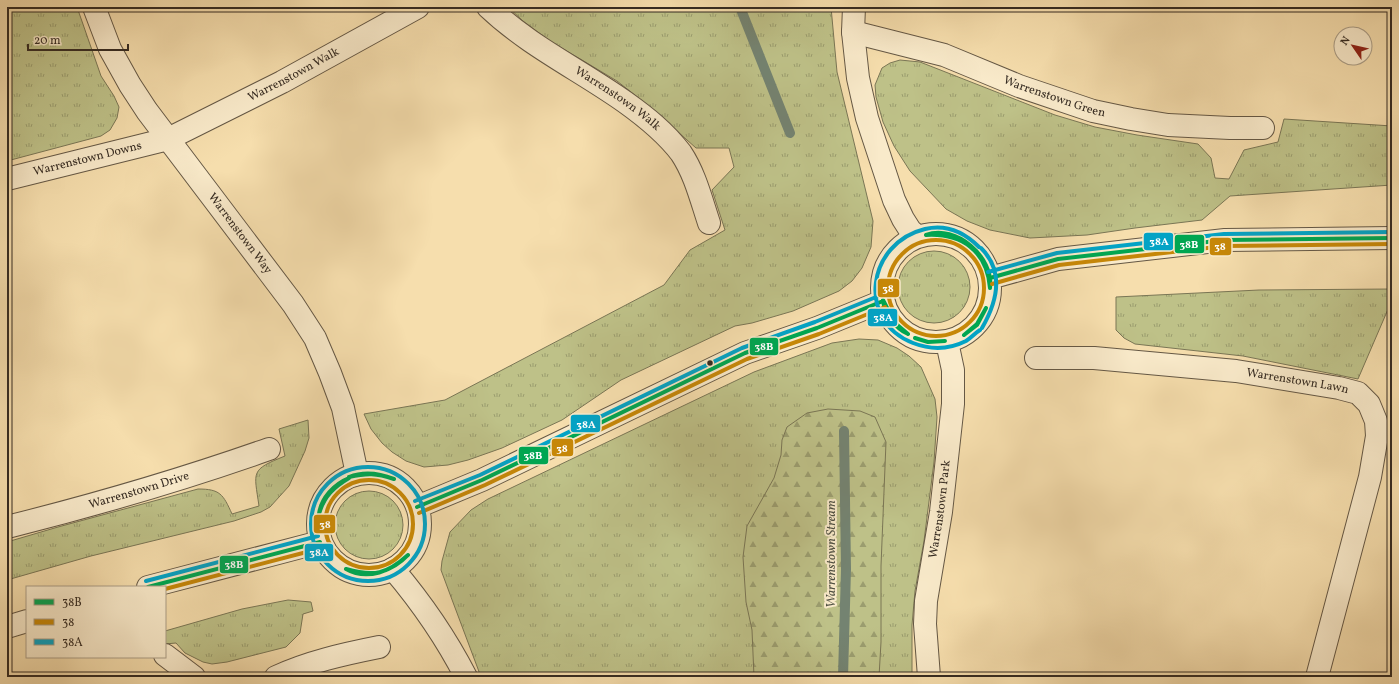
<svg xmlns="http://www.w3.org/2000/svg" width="1399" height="684" viewBox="0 0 1399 684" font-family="Vollkorn,serif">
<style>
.grass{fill:url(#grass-tufts);stroke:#7a7655}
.forest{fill:url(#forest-firs);stroke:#7a7655}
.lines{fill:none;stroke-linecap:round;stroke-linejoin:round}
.stream{stroke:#748371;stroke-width:10}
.minor-casing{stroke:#655845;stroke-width:24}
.tertiary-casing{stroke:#655845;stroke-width:24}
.minor{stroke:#f9eaca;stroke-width:22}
.tertiary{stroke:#f9eaca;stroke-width:22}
.bus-1-casing{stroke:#f9eaca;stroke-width:7}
.bus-2-casing{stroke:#f9eaca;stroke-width:7}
.bus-3-casing{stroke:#f9eaca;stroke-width:7}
.bus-1{stroke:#00a651;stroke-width:4}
.bus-2{stroke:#c68708;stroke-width:4}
.bus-3{stroke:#03a3c5;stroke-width:4}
.bus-dot{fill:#352b22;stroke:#f9eaca;stroke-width:1.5}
.labels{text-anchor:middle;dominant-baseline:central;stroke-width:4;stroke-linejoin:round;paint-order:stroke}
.street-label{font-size:12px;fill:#352b22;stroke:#f9eaca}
.water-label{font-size:13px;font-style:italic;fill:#4f5043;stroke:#f9eaca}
.line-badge{stroke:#f9eaca;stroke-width:1.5}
.badge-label{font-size:11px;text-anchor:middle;font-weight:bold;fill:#fff}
</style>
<defs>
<pattern id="grass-tufts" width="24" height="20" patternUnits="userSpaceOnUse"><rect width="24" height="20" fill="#bec188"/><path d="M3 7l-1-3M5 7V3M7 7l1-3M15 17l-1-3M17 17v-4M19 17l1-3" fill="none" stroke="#9b9d6f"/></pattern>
<pattern id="forest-firs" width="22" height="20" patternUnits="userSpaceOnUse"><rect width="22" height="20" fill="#bec188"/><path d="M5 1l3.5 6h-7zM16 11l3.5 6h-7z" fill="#9b9d6f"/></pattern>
</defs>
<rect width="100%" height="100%" fill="#f6dead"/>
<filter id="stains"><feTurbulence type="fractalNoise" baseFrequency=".005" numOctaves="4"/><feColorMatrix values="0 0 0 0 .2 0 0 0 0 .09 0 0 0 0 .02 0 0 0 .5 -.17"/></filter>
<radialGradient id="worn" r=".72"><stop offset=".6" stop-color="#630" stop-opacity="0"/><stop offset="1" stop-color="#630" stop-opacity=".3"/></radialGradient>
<path class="grass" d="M7 7H77L101 76 114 96 119 107 117 118 110 130 101 136 7 161Z
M508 7H831L837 72 873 221 871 247 862 268 852 281 839 291 793 311 752 323 735 326 621 380 562 420 502 448 468 460 448 465 424 467 406 461 392 452 382 443 371 429 364 414 445 400 664 285 690 250 725 230 712 190 734 167 729 148H696L650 107 617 81 550 41 523 21Z
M900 60 920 62 1055 115 1095 127 1137 135 1198 144 1211 158 1215 178 1229 179 1244 150 1278 142 1284 119 1392 126V185L1230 196 1202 220 1135 228 1087 235 1030 238 990 230 967 221 946 209 910 171 894 146 883 122 876 97 875 85 882 68 890 63Z
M898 287a36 36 0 1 1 72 0a36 36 0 1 1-72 0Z
M1392 289V300L1358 379 1243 356 1135 344 1124 338 1116 330V297L1259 290Z
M859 339 878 340 897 348 909 356 921 367 935 399 937 417 934 462 924 541 915 591 912 625V677H481L451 597 441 570 442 561 450 532 471 510 488 499 754 372 832 343Z
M308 420 309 438 305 451 289 486 270 507 261 512 234 521 91 556 7 580V542L58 527 198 489C220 489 223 494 232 514L259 506C254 471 250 470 285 456L279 429Z
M335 525a34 34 0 1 1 68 0a34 34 0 1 1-68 0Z
M288 600 311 602 313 611 303 614 300 633 286 647 227 662 212 664 203 662 185 653 176 643 165 644V631L242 609Z"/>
<path class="forest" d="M828 409 860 411 875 417 886 442 881 566V642L879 677H754L752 630 746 602 743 557 747 526 774 478 781 455 782 440 787 427 807 413Z"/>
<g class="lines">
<path class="stream" d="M740 7 790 133
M843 677 846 569 844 431"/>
<defs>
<g id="minor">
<path id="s1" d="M94 7 110 49 130 85 147 111 293 304 315 338 330 373 343 408 357 474"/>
<path id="s2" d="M488 7C529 46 580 70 625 102 646 117 665 132 681 153 695 174 701 199 709 223"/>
<path d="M854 7 853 32 858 78 867 118 894 200 903 219 910 230 917 236"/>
<path id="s3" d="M853 32 944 55 1019 86 1093 111 1131 119 1168 125 1230 128H1263"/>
<path id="s4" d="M7 179 168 139 282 82 418 7"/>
<path id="s5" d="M1036 358H1094L1236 371 1339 388 1358 393 1369 404 1376 421 1377 436 1370 477 1317 677"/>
<path id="s6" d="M7 527C95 505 184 479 269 449"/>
<path d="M393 569C421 602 446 638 466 677"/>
<path d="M165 655 194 677"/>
<path d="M276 677C308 662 344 654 379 647"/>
<path id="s7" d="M929 677 925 624 926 601 941 512 953 404V370L947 342"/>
</g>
<path id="tertiary" d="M882 288a54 54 0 1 1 108 0a54 54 0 1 1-108 0Z
M990 278 1058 259 1225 240 1392 238
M318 524a51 51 0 1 1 102 0a51 51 0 1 1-102 0Z
M417 507 482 480 745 353 817 328 883 301
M148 587 320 542
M7 627 27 621"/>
</defs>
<use href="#minor" class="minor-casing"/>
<use href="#tertiary" class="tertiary-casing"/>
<use href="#minor" class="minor"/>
<use href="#tertiary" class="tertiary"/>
<defs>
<path id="bus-1" d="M926 235C956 224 994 257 990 288
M926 235C962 233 987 251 990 288
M990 278 1058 259 1225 240 1392 238
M883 300 895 323 908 334
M883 300C884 313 896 329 908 334
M964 335 977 324 986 308
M964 335 977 325 986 308
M915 338 928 342 945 341
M915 338 928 342 945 341
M349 477C364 471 379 473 394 479
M349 477C367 473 376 473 394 479
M417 507 482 480 745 353 817 328 883 301
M319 514C321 498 334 484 349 478
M319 514C324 496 334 487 349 478
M346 569C374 577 387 574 408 555
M346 569C367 581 393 571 408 555
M148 587 320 542"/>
<path id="bus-2" d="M888 288a48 48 0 1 1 96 0a48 48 0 1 1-96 0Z
M992 284 1059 265 1225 246 1392 244
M325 524a44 44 0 1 1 88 0a44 44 0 1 1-88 0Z
M419 513 485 485 747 359 819 334 885 307
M165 589 322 548"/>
<path id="bus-3" d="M979 247C964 232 946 224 925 229 867 243 856 321 913 343 931 350 948 350 966 341 971 338 975 333 980 330
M981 248C1005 272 997 302 982 328
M988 272 1057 253 1224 234 1392 232
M311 524a57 57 0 1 1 114 0a57 57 0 1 1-114 0Z
M415 501 480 475 742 348 815 322 881 295
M146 581 318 536"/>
</defs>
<use href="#bus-1" class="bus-1-casing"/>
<use href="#bus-2" class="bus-2-casing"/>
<use href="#bus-3" class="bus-3-casing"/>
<use href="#bus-1" class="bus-1"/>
<use href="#bus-2" class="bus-2"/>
<use href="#bus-3" class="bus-3"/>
</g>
<circle class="bus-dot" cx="710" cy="363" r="3.5"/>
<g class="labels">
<g class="street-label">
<text stroke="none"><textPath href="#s4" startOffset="307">Warrenstown Walk</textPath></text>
<text stroke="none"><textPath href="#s3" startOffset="212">Warrenstown Green</textPath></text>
<text stroke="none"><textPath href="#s2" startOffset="159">Warrenstown Walk</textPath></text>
<text stroke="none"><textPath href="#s4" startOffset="83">Warrenstown Downs</textPath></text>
<text stroke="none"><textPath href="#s1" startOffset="271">Warrenstown Way</textPath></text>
<text stroke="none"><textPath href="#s5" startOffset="263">Warrenstown Lawn</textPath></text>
<text stroke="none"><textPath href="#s6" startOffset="137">Warrenstown Drive</textPath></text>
<text stroke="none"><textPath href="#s7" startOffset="169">Warrenstown Park</textPath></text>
</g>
<g class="water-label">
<text transform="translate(832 554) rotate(-90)">Warrenstown Stream</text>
</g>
</g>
<g class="line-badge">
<rect x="1143" y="232" width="31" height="19" rx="4" fill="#03a3c5"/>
<rect x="1174" y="234" width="31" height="20" rx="4" fill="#00a651"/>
<rect x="1209" y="237" width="23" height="19" rx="4" fill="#c68708"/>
<rect x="877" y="278" width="23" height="20" rx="4" fill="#c68708"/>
<rect x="867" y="308" width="31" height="19" rx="4" fill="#03a3c5"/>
<rect x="749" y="337" width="30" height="19" rx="4" fill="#00a651"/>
<rect x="570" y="414" width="31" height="19" rx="4" fill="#03a3c5"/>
<rect x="551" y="438" width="23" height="19" rx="4" fill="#c68708"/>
<rect x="518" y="446" width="31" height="19" rx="4" fill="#00a651"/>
<rect x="313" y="514" width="23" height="20" rx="4" fill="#c68708"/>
<rect x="304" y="543" width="30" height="19" rx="4" fill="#03a3c5"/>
<rect x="219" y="555" width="30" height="19" rx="4" fill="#00a651"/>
</g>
<g class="badge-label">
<text x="1159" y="245">38A</text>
<text x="1189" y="248">38B</text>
<text x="1220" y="250">38</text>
<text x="888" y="292">38</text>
<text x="883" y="321">38A</text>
<text x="764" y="350">38B</text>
<text x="586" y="428">38A</text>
<text x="562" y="452">38</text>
<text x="533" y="459">38B</text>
<text x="325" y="528">38</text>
<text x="319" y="556">38A</text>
<text x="234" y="568">38B</text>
</g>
<rect width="1399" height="684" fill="none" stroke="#f6dead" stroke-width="24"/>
<rect x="8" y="8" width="1383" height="668" fill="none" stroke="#352b22" stroke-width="2"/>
<rect x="12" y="12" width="1375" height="660" fill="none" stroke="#352b22"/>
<rect x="26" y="586" width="140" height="72" fill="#f9eaca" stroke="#ab9e87"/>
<rect x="34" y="599" width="20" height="6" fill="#00a651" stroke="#ab9e87"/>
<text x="62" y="606" font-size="12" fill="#352b22">38B</text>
<rect x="34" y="619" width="20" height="6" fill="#c68708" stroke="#ab9e87"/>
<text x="62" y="626" font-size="12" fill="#352b22">38</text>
<rect x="34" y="639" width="20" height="6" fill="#03a3c5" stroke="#ab9e87"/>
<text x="62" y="646" font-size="12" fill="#352b22">38A</text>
<g transform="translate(1353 46) rotate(304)"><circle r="19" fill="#f9eaca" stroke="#ab9e87"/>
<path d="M0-3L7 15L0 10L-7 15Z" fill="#8f2418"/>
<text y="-6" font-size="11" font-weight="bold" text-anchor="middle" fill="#352b22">N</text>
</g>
<path d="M28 44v6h100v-6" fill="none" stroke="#352b22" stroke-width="2"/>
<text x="34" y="44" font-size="12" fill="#352b22" stroke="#f9eaca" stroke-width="3" paint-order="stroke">20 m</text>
<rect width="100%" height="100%" filter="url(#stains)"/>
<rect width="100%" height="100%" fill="url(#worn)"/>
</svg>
